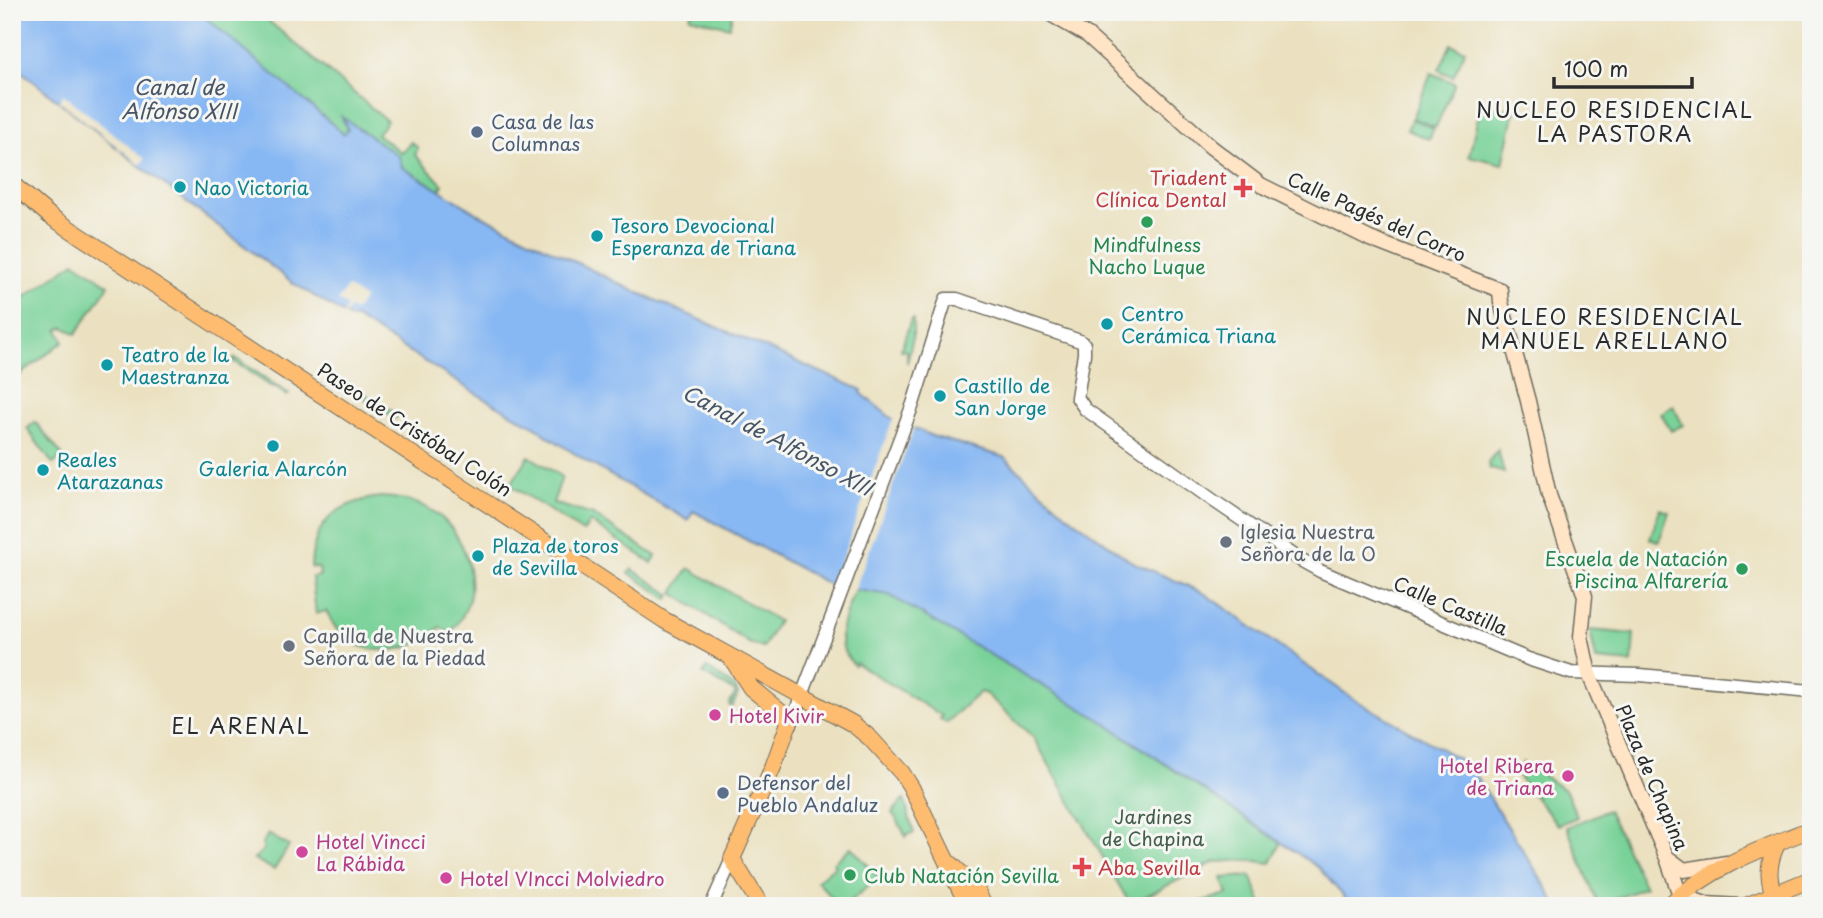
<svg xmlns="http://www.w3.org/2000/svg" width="1823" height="918" viewBox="0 0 1823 918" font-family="'Playpen Sans',sans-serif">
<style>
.green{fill:#79d298;stroke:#527e62;stroke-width:2}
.water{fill:#88b8f3;stroke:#5a728f;stroke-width:2}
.pier{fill:#ebe1c0}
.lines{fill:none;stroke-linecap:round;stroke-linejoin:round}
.tertiary-casing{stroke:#6e6b5f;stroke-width:15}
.secondary-casing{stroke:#6e6b5f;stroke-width:17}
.primary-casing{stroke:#6e6b5f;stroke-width:18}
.tertiary{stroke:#fff;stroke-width:12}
.secondary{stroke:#ffe4c6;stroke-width:14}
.primary{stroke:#febc70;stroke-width:16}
.service-dot{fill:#5c6f8a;stroke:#f6f6f2;stroke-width:2.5}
.culture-dot{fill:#0f9aa8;stroke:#f6f6f2;stroke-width:2.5}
.health-dot{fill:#e0444e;stroke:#f6f6f2;stroke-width:2.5}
.leisure-dot{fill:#2e9e5b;stroke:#f6f6f2;stroke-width:2.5}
.worship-dot{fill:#6b7280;stroke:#f6f6f2;stroke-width:2.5}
.hotel-dot{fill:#d1479c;stroke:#f6f6f2;stroke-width:2.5}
.labels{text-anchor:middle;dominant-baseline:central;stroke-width:6;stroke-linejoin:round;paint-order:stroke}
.service-label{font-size:19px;fill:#4e5e75;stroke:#f6f6f2;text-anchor:start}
.health-label{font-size:19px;fill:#be3a42;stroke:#f6f6f2;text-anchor:end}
.culture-label{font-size:19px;fill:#0d838f;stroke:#f6f6f2;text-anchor:start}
.street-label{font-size:19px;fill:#2b2b2b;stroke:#f6f6f2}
.leisure-label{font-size:19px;fill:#27864d;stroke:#f6f6f2}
.worship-label{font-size:19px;fill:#5b616d;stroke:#f6f6f2;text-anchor:start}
.hotel-label{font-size:19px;fill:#b23c85;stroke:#f6f6f2;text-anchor:start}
.park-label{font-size:19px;fill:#425d4c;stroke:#f6f6f2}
.water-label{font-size:21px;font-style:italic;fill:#475567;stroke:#f6f6f2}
.neighbourhood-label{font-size:21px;letter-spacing:2px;fill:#2b2b2b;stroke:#f6f6f2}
</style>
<rect width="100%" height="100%" fill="#f6f6f2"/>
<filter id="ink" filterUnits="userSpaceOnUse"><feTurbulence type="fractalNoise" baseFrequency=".0143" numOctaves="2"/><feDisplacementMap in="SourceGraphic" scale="14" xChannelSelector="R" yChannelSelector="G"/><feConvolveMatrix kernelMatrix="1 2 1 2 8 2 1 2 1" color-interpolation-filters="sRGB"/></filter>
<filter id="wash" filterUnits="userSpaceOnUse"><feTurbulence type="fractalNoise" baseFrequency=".00686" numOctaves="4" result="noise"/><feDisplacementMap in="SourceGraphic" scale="28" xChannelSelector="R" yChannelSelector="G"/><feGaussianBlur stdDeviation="1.57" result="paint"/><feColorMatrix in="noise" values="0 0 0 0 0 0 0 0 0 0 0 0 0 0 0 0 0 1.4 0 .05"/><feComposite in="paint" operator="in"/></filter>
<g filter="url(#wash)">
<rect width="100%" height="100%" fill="#ebe1c0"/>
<path class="green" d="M203 12 212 18 217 12H258L387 121 377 134 402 153 411 142 418 148 415 155 443 185 440 190 402 167 343 119 348 130 344 134 198 13Z
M691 12H733L729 27 690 17Z
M1451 44 1465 50 1453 77 1439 70Z
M1431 73 1455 83 1436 127 1413 118Z
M1481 103 1515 110 1503 164 1469 156Z
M1412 119 1434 128 1429 139 1407 130Z
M75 262 109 285 76 334 63 327 58 330 64 341 18 376 12 368V306Z
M911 319H913V337L907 363V351L901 350Z
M235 358 289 394 287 396 274 386 272 387 233 361Z
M344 381 368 396V398L369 397 398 415 395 419 342 384Z
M1673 406 1683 425 1671 431 1661 413Z
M35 422 63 456 53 464 27 429Z
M1498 450 1504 473 1489 468 1488 462Z
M529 456 562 477 553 503 593 515 656 556 652 563 590 522 583 532 510 485Z
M380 497C425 498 456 519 468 563 471 577 472 593 467 606 463 617 456 626 450 634L440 627C413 654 367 660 338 631 333 625 330 617 326 611L316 614 312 577 320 576 319 568 311 567C313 522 336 503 380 497Z
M1660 509 1669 512 1659 542 1650 539Z
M689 568 778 621 763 648 749 643 673 593Z
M632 569 671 595 668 599 629 573Z
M855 589 889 594 1099 719 1281 843 1271 863 1248 860 1215 862 1130 904 1033 737 986 694 980 692 946 723 940 719 942 716 856 663 854 665C830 642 845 616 855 589Z
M1590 630 1634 634 1632 663 1596 660Z
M707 668 735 687 738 694 732 707 729 705 736 692 703 674Z
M1523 762 1566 791 1577 817 1558 825 1518 776Z
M904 799 914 833 908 834 906 837 897 819 892 813Z
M1608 810 1645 887 1599 906 1567 827Z
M268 834 289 846 274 870 254 859 264 849 262 844Z
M851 847 879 877 845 906H839L817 881 835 866 833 863Z
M1251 876 1263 906H1185L1228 894 1222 878Z"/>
<path class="water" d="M12 12H199L344 134 348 130 342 117 399 156 402 167 479 214 632 290 862 390 861 393 891 418 932 436 1004 457 1066 514 1132 562 1202 592 1352 698 1469 765 1550 893 1556 906H1352L1319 868 1099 719 889 595 832 586 693 511 688 520 586 461 543 433 541 430 475 393 354 317 352 319 293 283 136 163 12 64Z"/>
<path class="pier" d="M63 94 145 159 140 165 121 149 117 150 118 147 87 123 85 125V121L61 102 58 103Z
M347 287 364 298 355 311 350 308 345 315 343 314 347 307 338 301Z
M894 416 915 425 854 592 831 589Z"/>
</g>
<g filter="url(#ink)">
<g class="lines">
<defs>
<path id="tertiary" d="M791 724 913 404 946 299H957L1080 341 1084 344V354L1077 397 1085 409 1214 501 1302 561 1320 571 1528 659 1571 673 1640 675 1811 691
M711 906 732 859"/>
<path id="secondary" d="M1047 12 1088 36 1211 147 1261 185 1370 239 1500 290 1501 302 1528 401 1549 495 1585 596 1581 637 1589 674 1667 858 1680 895 1706 904 1740 906
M1668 858 1684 870 1727 863"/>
<path id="primary" d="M12 184 50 216 664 620 853 724 870 738 902 773 911 787 968 906
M732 659 751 688 790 720 773 767 732 859 761 906
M1778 842C1766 865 1767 883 1779 906
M951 864 975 887 984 906
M1668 906C1713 866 1756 851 1811 829
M1746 906 1811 879"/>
</defs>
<use href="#tertiary" class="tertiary-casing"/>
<use href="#secondary" class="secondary-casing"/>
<use href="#primary" class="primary-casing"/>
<use href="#tertiary" class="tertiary"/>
<use href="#secondary" class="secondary"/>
<use href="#primary" class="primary"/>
</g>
</g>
<g class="service-dot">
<circle cx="477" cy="132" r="7"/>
<circle cx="723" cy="793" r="7"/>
</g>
<g class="culture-dot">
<circle cx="180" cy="187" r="7"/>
<circle cx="597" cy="236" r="7"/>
<circle cx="1107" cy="324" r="7"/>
<circle cx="107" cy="365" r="7"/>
<circle cx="940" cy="396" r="7"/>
<circle cx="273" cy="446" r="7"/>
<circle cx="43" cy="470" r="7"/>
<circle cx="478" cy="556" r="7"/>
</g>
<g class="health-dot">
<path d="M1239.5 177.5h7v7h7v7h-7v7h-7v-7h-7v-7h7z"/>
<path d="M1078.5 856.5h7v7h7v7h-7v7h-7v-7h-7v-7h7z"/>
</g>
<g class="leisure-dot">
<circle cx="1147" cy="222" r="7"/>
<circle cx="1742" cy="569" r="7"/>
<circle cx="850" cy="875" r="7"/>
</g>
<g class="worship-dot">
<circle cx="1226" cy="542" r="7"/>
<circle cx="289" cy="646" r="7"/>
</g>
<g class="hotel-dot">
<circle cx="715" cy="715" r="7"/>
<circle cx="1568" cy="776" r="7"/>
<circle cx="302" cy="852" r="7"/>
<circle cx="446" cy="878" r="7"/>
</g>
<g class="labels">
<g class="service-label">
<text x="491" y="121">Casa de las<tspan x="491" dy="22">Columnas</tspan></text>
<text x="737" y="782">Defensor del<tspan x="737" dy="22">Pueblo Andaluz</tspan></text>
</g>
<g class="health-label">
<text x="1227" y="177">Triadent<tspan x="1227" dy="22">Clínica Dental</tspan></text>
<text x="1098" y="867" text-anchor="start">Aba Sevilla</text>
</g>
<g class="culture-label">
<text x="194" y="187">Nao Victoria</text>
<text x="611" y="225">Tesoro Devocional<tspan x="611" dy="22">Esperanza de Triana</tspan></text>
<text x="1121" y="313">Centro<tspan x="1121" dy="22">Cerámica Triana</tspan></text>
<text x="121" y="354">Teatro de la<tspan x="121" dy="22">Maestranza</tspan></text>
<text x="954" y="385">Castillo de<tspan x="954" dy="22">San Jorge</tspan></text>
<text x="57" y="459">Reales<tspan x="57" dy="22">Atarazanas</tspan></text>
<text x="273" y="468" text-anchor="middle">Galeria Alarcón</text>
<text x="492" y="545">Plaza de toros<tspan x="492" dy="22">de Sevilla</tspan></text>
</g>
<g class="street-label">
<text transform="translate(1377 216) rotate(24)">Calle Pagés del Corro</text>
<text transform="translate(415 429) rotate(33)">Paseo de Cristóbal Colón</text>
<text transform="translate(1451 605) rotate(23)">Calle Castilla</text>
<text transform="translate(1653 777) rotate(67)">Plaza de Chapina</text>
</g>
<g class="leisure-label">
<text x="1147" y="244">Mindfulness<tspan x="1147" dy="22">Nacho Luque</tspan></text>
<text x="1728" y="558" text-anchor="end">Escuela de Natación<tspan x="1728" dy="22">Piscina Alfarería</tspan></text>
<text x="864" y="875" text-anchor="start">Club Natación Sevilla</text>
</g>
<g class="worship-label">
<text x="1240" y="531">Iglesia Nuestra<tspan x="1240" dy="22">Señora de la O</tspan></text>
<text x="303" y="635">Capilla de Nuestra<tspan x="303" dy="22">Señora de la Piedad</tspan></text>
</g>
<g class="hotel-label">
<text x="729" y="715">Hotel Kivir</text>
<text x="1554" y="765" text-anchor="end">Hotel Ribera<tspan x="1554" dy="22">de Triana</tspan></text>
<text x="316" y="841">Hotel Vincci<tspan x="316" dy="22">La Rábida</tspan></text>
<text x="460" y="878">Hotel VIncci Molviedro</text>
</g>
<g class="park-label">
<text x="1153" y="816">Jardines<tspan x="1153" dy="22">de Chapina</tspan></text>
</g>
<g class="water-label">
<text x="179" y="86">Canal de<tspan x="179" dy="24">Alfonso XIII</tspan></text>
<text transform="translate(778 439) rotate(28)">Canal de Alfonso XIII</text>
</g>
<g class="neighbourhood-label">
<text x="1615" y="109">NUCLEO RESIDENCIAL<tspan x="1615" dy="24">LA PASTORA</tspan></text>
<text x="1605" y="316">NUCLEO RESIDENCIAL<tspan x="1605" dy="24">MANUEL ARELLANO</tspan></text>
<text x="241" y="725">EL ARENAL</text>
</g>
</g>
<rect width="1823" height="918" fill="none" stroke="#f6f6f2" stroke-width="42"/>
<path d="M1554 77v10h138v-10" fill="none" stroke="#2b2b2b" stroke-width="3.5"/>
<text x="1564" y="77" font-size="21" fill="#2b2b2b" stroke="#f6f6f2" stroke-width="5" paint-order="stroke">100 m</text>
</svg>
